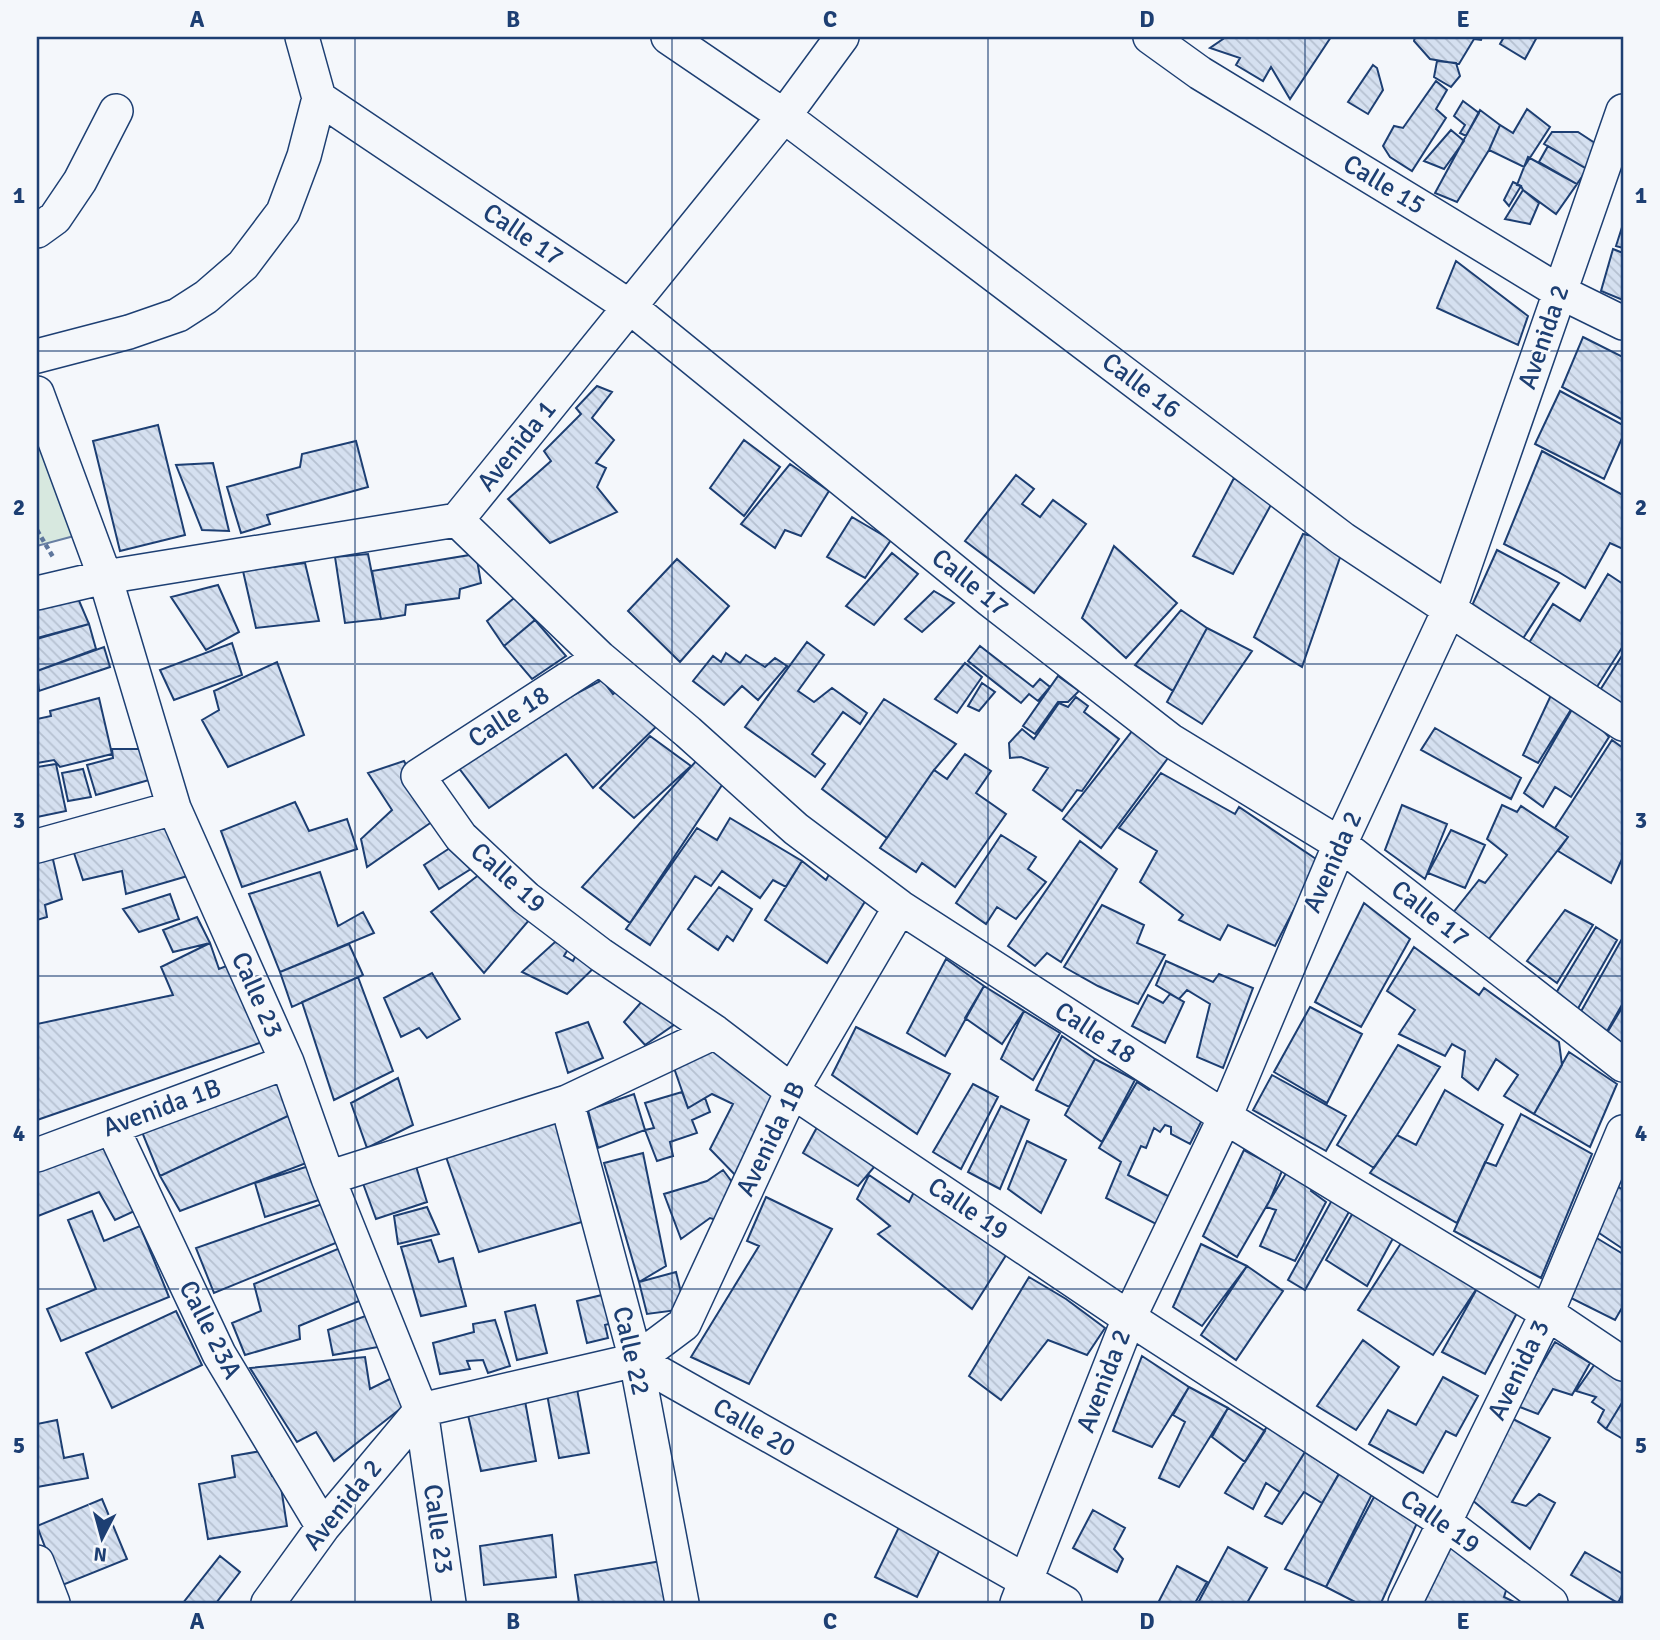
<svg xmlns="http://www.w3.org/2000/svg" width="1660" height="1640" viewBox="0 0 1660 1640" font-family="Signika,sans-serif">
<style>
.grass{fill:#d7e8df;stroke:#687fa3;stroke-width:2}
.building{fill:url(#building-back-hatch);stroke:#1d3f73;stroke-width:2}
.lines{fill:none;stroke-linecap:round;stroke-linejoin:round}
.minor-casing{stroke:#1d3f73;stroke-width:36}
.path{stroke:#5e769c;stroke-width:4.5;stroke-dasharray:5 3.5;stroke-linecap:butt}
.minor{stroke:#f4f7fb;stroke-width:33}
.grid{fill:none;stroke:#1d3f73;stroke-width:2;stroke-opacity:0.55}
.labels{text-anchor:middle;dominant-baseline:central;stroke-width:5;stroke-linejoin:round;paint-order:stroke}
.street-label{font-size:26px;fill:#1d3f73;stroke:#f4f7fb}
.neatline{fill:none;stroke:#1d3f73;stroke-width:2.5}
.grid-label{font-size:23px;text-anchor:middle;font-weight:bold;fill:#1d3f73}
</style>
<defs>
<pattern id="building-back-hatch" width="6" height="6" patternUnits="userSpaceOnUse" patternTransform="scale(1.75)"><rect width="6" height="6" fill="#d5e0f0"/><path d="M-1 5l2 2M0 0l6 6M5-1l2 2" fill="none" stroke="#b6c1d1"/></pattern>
</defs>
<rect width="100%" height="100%" fill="#f4f7fb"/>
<path class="grass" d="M37 434 74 536 37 546Z"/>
<path class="building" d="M1226 37H1331L1290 99 1271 67 1263 81 1236 65 1240 58 1210 48Z
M1415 37H1482L1481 40 1474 39 1459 64 1430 59 1414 41Z
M1504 37H1537L1525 59 1500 44Z
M1437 61 1456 63 1460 76 1451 87 1434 77Z
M1373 65 1377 68 1383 90 1368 114 1348 102Z
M1436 81 1447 90 1436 109 1446 118 1412 171 1390 157 1383 146 1394 126 1403 128Z
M1463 101 1479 113 1466 136 1460 133 1465 125 1454 116Z
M1527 109 1550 127 1524 167 1489 150 1500 125 1513 133Z
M1480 110 1500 125 1489 150 1457 202 1435 193Z
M1451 130 1464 141 1444 169 1424 161Z
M1552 132H1578L1598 145 1587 169 1544 144Z
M1548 146 1587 169 1577 184 1539 162Z
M1528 157 1577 184 1556 214 1523 190 1521 186 1517 185Z
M1513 182 1521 186 1509 206 1504 200Z
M1523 190 1539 203 1530 224 1505 219Z
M1623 224V248L1616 246Z
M1613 249 1623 253V300L1601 291Z
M1456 261 1528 316 1518 345 1437 308Z
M1583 337 1623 357V420L1562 387Z
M597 386 612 392 592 418 614 440 596 463 606 468 597 487 617 512 550 543 508 499 551 461 544 451 581 414 576 408Z
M1560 391 1623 425V436L1604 479 1535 444Z
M158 425 185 535 120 551 93 441Z
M744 440 780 467 744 516 710 488Z
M356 441 368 487 267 515 270 524 241 533 227 487 300 467 302 454Z
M1542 451 1623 495V549L1610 543 1585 588 1557 571 1504 544Z
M213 463 229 531 202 530 176 465Z
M790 464 829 491 801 536 785 530 775 548 741 524Z
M1016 475 1034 489 1022 504 1040 517 1053 500 1086 524 1034 593 965 541Z
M1234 478 1272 503 1233 574 1193 556Z
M852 517 891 540 865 578 827 557Z
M1303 534 1345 543 1302 667 1254 637Z
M1114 546 1177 603 1126 658 1082 618Z
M1497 550 1559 583 1522 640 1470 610Z
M892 553 918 574 874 625 846 606Z
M368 554 381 619 345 623 335 557Z
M476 554 481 583 460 589 459 598 406 605 405 615 381 619 372 571Z
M677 559 729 606 680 662 628 611Z
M305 563 319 621 256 628 243 571Z
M1608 574 1623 584V646L1595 690 1524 651 1553 604 1580 621Z
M218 585 239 632 206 650 171 597Z
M934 591 954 603 922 632 905 619Z
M77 596 89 624 37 639V607Z
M514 598 535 620 504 646 487 621Z
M1181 610 1207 628 1173 691 1135 665Z
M535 620 566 656 532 679 504 646Z
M89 624 96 649 37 671V638Z
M1207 628 1252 651 1202 724 1167 702Z
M807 642 824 655 798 691 814 702 832 688 867 713 860 724 843 712 812 754 825 764 815 777 745 727Z
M232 643 242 675 174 700 160 670Z
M980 646 1033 687 1040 679 1050 687 1038 701 1029 694 1021 703 968 661Z
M104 647 110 667 39 691 37 671Z
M726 653 740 663 746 655 765 667 775 658 787 666 758 700 742 686 724 705 693 681 713 656 721 662Z
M1623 654V712L1597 695Z
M277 662 304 735 228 767 202 720 219 710 214 691Z
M965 663 982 677 957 713 935 699Z
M1058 676 1079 691 1068 702H1058L1035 734 1023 726Z
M602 680 613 694 624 686 661 722 593 788 566 754 489 808 452 759Z
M982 683 995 692 979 711 968 706Z
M1553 691 1575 703 1538 763 1523 755Z
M1076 697 1088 706 1084 712 1119 739 1082 791 1077 790 1062 811 1033 790 1048 768 1021 757 1010 758 1009 743 1022 729 1034 739 1059 703 1068 707Z
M99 698 112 754 60 767 54 760 37 763V719L51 716 50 711Z
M884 699 956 744 934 770 887 838 822 789Z
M1574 706 1595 721 1609 737 1571 797 1555 787 1543 807 1524 793Z
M1435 728 1521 778 1511 799 1421 750Z
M1133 730 1168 758 1101 848 1063 819Z
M650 736 691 766 634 818 600 788Z
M1612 740 1623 748V857L1611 883 1558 851 1568 837 1555 828Z
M112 749H148L156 778 96 795 87 765 113 758Z
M965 754 991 771 976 793 1006 814 955 887 922 863 916 872 880 848 934 770 947 779Z
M699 758 722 785 630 923 582 887Z
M404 761 436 819 367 867 361 839 392 810 368 773Z
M56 764 66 811 37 817V767Z
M83 769 91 797 68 801 62 773Z
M1161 773 1235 814 1239 807 1319 861 1275 946 1228 925 1220 940 1179 920 1183 915 1140 882 1157 851 1119 828Z
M295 802 309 831 347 819 357 849 242 887 221 831Z
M1402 805 1447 824 1425 879 1385 850Z
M1502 805 1517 812 1521 806 1568 837 1488 940 1452 914 1479 880 1485 883 1507 855 1487 839Z
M171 812 191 875 126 894 122 871 83 880 71 844Z
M730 818 802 861 786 887 773 880 760 898 722 871 711 886 695 876 650 945 626 929 697 828 717 840Z
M1451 830 1485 845 1465 888 1428 873Z
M1001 835 1036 857 1028 869 1046 882 1016 919 997 907 986 924 956 903Z
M1080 841 1117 869 1061 962 1047 953 1035 966 1008 946Z
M456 844 474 867 439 889 424 865Z
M52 855 62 899 45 905 47 917 37 920V858Z
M802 861 826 880 832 869 869 895 827 963 765 920Z
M485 870 530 919 484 973 431 912Z
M320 872 338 926 363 912 374 933 280 972 249 894Z
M719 887 752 909 733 941 727 936 718 950 688 929Z
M170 894 179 919 139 932 123 909Z
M1364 903 1410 939 1361 1027 1315 1002Z
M1102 905 1144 925 1137 943 1165 955 1138 1004 1098 986 1064 967Z
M1565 910 1593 925 1557 983 1527 961Z
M197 917 210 943 173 952 163 930Z
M1596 927 1617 940 1576 1012 1553 998Z
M1623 937V1003L1606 1033 1579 1015Z
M555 942 570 946 564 956 573 961 579 949 600 962 567 994 522 972Z
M210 943 219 969 239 961 271 1039 37 1120V1024L173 995 161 967Z
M349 944 363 975 292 1007 280 972Z
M1414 947 1479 995 1484 988 1559 1042 1562 1065 1534 1114 1504 1096 1518 1075 1496 1059 1478 1090 1462 1077 1465 1051 1452 1044 1445 1056 1399 1034 1415 1010 1387 991Z
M946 959 984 986 945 1056 907 1033Z
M1166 961 1213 982 1219 974 1253 988 1223 1068 1197 1057 1210 1004 1187 990 1179 999 1156 985Z
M432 973 460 1019 427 1038 419 1028 401 1037 384 998Z
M358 977 393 1071 334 1100 302 1002Z
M984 986 1024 1011 1002 1044 965 1018Z
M650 992 678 1022 645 1045 624 1022Z
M1170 994 1184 1002 1165 1043 1132 1026 1148 995 1163 1003Z
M1623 1006V1049L1604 1038Z
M1310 1007 1362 1034 1327 1103 1274 1072Z
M1024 1011 1060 1033 1033 1080 1001 1059Z
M588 1022 603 1058 568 1073 556 1033Z
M856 1027 950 1074 917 1134 832 1075Z
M1062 1036 1095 1059 1069 1107 1036 1090Z
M722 1042 780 1096 740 1180 710 1149 733 1104 712 1094 688 1108 674 1068Z
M1398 1045 1440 1067 1397 1135 1374 1168 1337 1145Z
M1569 1052 1617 1084 1590 1147 1534 1114Z
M1095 1059 1135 1080 1102 1142 1065 1115Z
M1272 1075 1346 1116 1326 1151 1253 1110Z
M274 1076 290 1115 160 1176 142 1132Z
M398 1078 413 1125 367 1148 351 1103Z
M1137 1082 1149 1090 1155 1083 1203 1118 1190 1144 1171 1134V1127L1165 1125 1160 1132 1154 1128 1146 1148 1141 1146 1128 1175 1170 1197 1156 1224 1106 1198 1121 1162 1099 1148Z
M973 1084 998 1097 961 1169 933 1152Z
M1445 1090 1503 1125 1457 1223 1370 1173 1397 1135 1416 1145Z
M682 1092 688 1108 705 1098 710 1112 692 1120 697 1133 670 1142 673 1156 657 1161 645 1130 654 1128 645 1103Z
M634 1094 645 1130 598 1148 588 1110Z
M1001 1106 1029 1120 1000 1189 968 1172Z
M1521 1114 1592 1154 1541 1278 1454 1231 1485 1162 1496 1166Z
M290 1115 309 1162 180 1211 160 1176Z
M556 1120 585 1221 479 1252 445 1154Z
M821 1120 881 1159 858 1186 803 1153Z
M1027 1141 1066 1160 1041 1213 1008 1189Z
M113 1142 141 1208 115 1220 99 1192 38 1216 37 1169Z
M1244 1150 1282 1171 1270 1200 1237 1257 1203 1236Z
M643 1153 666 1266 639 1282 604 1163Z
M415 1163 427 1202 376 1219 361 1178Z
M312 1165 325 1198 265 1217 255 1183Z
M723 1170 735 1186 724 1222 710 1218 681 1239 664 1194 707 1181Z
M1288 1170 1315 1182 1311 1191 1326 1202 1295 1261 1260 1246 1276 1210 1266 1207Z
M869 1175 909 1202 919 1182 1010 1249 972 1309 878 1234 890 1226 857 1199Z
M1617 1186 1623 1190V1249L1596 1231Z
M766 1197 832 1229 749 1384 691 1357 759 1246 747 1241Z
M1332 1200 1354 1203 1305 1290 1288 1280Z
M325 1203 343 1240 214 1293 196 1248Z
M1358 1204 1397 1231 1367 1286 1326 1260Z
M427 1207 439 1234 398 1244 394 1216Z
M92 1211 104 1241 140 1226 169 1297 61 1341 47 1309 96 1289 68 1220Z
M1595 1237 1623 1254V1306L1615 1320 1569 1297Z
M431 1240 439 1262 453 1258 466 1306 421 1316 401 1247Z
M1403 1240 1479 1285 1433 1355 1358 1310Z
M1201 1244 1247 1266 1202 1326 1173 1307Z
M340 1248 364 1299 299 1326 300 1339 245 1355 232 1323 261 1311 254 1284Z
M1247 1266 1283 1291 1236 1360 1201 1335Z
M676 1272 685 1309 647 1314 639 1282Z
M1029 1277 1066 1299 1105 1328 1087 1355 1048 1340 1001 1400 969 1376Z
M1479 1285 1518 1311 1485 1374 1442 1352Z
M602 1295 620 1321 605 1325 608 1338 587 1343 577 1301Z
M535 1305 547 1353 517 1360 505 1312Z
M176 1311 202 1365 112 1408 86 1353Z
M368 1315 378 1347 333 1355 328 1330Z
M495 1320 510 1366 488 1373 483 1360 467 1361 470 1369 440 1374 433 1343 474 1332 473 1324Z
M1363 1340 1399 1367 1356 1430 1317 1406Z
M1555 1342 1590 1363 1572 1395 1553 1389 1538 1414 1517 1406Z
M1142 1356 1189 1387 1152 1447 1113 1431Z
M365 1357 370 1389 398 1375 409 1402 334 1461 316 1432 297 1442 250 1368Z
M1597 1361 1623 1380V1401L1606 1429 1598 1422 1604 1410 1592 1402 1596 1397 1576 1391Z
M1443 1377 1478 1396 1456 1436 1446 1431 1423 1473 1369 1444 1388 1410 1416 1425Z
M1189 1387 1228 1408 1179 1487 1159 1478 1185 1422 1173 1415Z
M546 1389H577L589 1453 559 1458Z
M525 1401 536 1461 481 1471 468 1415Z
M1623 1401V1439L1606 1429Z
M1228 1408 1265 1431 1245 1462 1212 1437Z
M1513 1419 1550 1438 1512 1502 1526 1506 1539 1494 1555 1503 1530 1549 1471 1499Z
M57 1420 64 1458 83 1454 88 1478 37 1487V1424Z
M1268 1425 1305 1452 1280 1492 1266 1483 1253 1509 1225 1493Z
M261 1451 272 1476 279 1474 287 1526 208 1539 199 1484 235 1477 232 1456Z
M1305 1452 1339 1474 1322 1503 1304 1492 1282 1524 1265 1516Z
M1342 1468 1376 1486 1326 1587 1285 1569Z
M1374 1497 1417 1523 1381 1603H1357L1326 1587Z
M102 1499 127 1559 60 1586 37 1526Z
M1093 1510 1125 1528 1114 1549 1123 1559 1117 1572 1073 1548Z
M900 1525 942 1545 917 1597 875 1577Z
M552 1535 556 1577 484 1585 480 1546Z
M1445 1535 1510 1578 1504 1597 1516 1603H1418Z
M1228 1547 1267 1568 1247 1603H1198Z
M1585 1552 1623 1574V1593L1618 1603 1571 1575Z
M220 1556 240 1572 216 1603H183Z
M662 1561 674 1603H579L575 1575Z
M1177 1566 1207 1582 1195 1603H1158Z"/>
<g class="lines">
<defs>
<path id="minor" d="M668 37 784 116 1343 539 1623 724
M1150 37 1200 73 1560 292 1623 323
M319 98 630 307 990 600 1170 740 1340 844 1623 1065
M37 231 55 218 80 181 116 111
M37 356 129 332 178 315 206 297 243 265 283 212 304 156 319 98 302 37
M37 393 105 577 174 808 287 1062 328 1178 421 1410 449 1603
M457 520 600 658 688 732 796 829 900 907 1225 1117 1547 1313 1623 1364
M37 593 105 577 457 520 784 116 842 37
M600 658 418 776 461 837 526 898 601 955 715 1032 792 1091 1129 1318 1444 1522 1551 1603
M37 846 174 808
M567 1102 636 1360 682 1603
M112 1127 219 1354 323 1527
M37 1155 287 1062
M328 1178 567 1102 715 1032
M636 1360 684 1324 792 1091 900 907
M37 1562 53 1603
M268 1603 323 1527 421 1410 636 1360 1065 1603
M1017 1603 1129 1318 1225 1117 1340 844 1450 608 1623 111
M1405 1603 1547 1313 1623 1132"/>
</defs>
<use href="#minor" class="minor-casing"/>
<path class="path" d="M37 530 53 557"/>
<use href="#minor" class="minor"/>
</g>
<path class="grid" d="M355 37V1603M672 37V1603M988 37V1603M1305 37V1603M37 351H1623M37 664H1623M37 976H1623M37 1289H1623"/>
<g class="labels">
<g class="street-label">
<text transform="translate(1384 185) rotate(31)">Calle 15</text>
<text transform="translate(523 235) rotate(34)">Calle 17</text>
<text transform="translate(1544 337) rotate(-71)">Avenida 2</text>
<text transform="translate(1141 386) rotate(37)">Calle 16</text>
<text transform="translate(517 446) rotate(-51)">Avenida 1</text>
<text transform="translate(970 583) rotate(39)">Calle 17</text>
<text transform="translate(509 717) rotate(-33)">Calle 18</text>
<text transform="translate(1333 862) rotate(-66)">Avenida 2</text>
<text transform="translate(508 878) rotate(42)">Calle 19</text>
<text transform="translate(1430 914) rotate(38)">Calle 17</text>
<text transform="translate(257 995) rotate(66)">Calle 23</text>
<text transform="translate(1095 1033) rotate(33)">Calle 18</text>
<text transform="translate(162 1108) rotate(-20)">Avenida 1B</text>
<text transform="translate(771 1139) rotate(-64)">Avenida 1B</text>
<text transform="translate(968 1209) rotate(34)">Calle 19</text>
<text transform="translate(210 1330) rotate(63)">Calle 23A</text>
<text transform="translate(631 1351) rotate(77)">Calle 22</text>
<text transform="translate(1519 1370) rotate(-64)">Avenida 3</text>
<text transform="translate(1104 1381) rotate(-69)">Avenida 2</text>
<text transform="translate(754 1428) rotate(30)">Calle 20</text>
<text transform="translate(343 1505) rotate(-51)">Avenida 2</text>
<text transform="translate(1440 1522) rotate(35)">Calle 19</text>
<text transform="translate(438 1529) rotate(82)">Calle 23</text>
</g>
</g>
<rect width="1660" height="1640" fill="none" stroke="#f4f7fb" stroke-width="77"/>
<g transform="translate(102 1538) rotate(186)" stroke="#f4f7fb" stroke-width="5" paint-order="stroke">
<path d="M0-5L12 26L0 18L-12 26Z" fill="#1d3f73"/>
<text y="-10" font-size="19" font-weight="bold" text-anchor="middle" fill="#1d3f73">N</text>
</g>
<rect x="38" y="38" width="1584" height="1564" class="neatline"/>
<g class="grid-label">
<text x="197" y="27">A</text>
<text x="513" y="27">B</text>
<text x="830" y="27">C</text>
<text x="1147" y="27">D</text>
<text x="1463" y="27">E</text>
<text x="19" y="203">1</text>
<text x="1641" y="203">1</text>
<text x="19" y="515">2</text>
<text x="1641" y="515">2</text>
<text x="19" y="828">3</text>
<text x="1641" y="828">3</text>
<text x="19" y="1141">4</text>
<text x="1641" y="1141">4</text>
<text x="19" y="1453">5</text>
<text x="1641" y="1453">5</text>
<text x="197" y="1629">A</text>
<text x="513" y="1629">B</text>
<text x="830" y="1629">C</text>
<text x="1147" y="1629">D</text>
<text x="1463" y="1629">E</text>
</g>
</svg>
